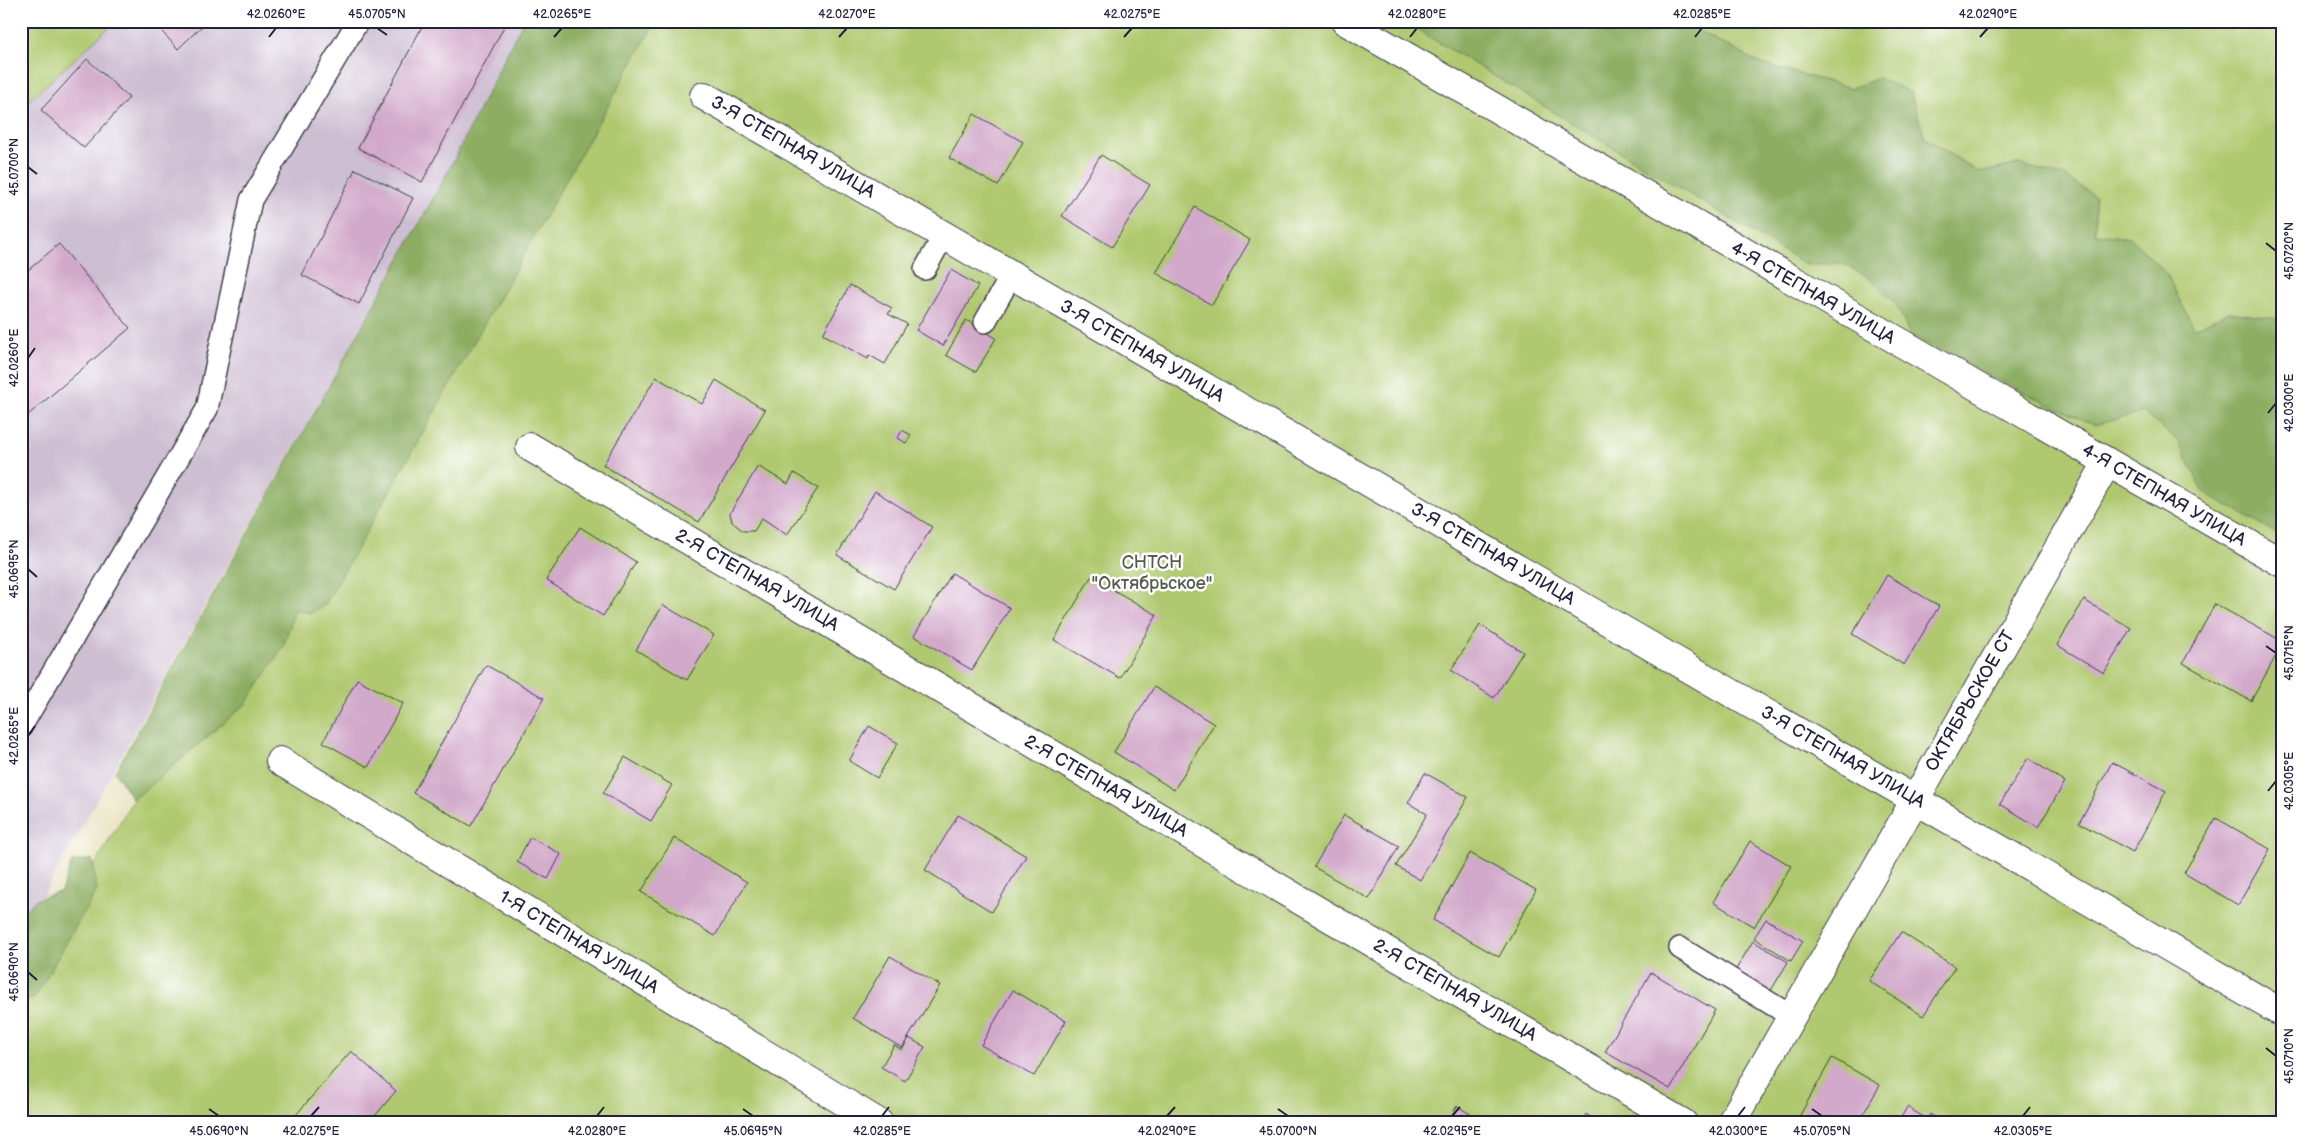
<svg xmlns="http://www.w3.org/2000/svg" width="2303" height="1144" viewBox="0 0 2303 1144" font-family="'Balsamiq Sans',sans-serif">
<style>
.industrial{fill:#cdbed2}
.green{fill:#b0c96f;stroke:#697655}
.forest{fill:#8cad62;stroke:#57684e}
.building{fill:#d2a9ca}
.lines{fill:none;stroke-linecap:round;stroke-linejoin:round}
.lane-casing{stroke:#403f4e;stroke-width:24}
.street-casing{stroke:#403f4e;stroke-width:30}
.lane{stroke:#fff;stroke-width:21}
.street{stroke:#fff;stroke-width:28}
.ticks{fill:none;stroke:#22223b;stroke-width:2}
.labels{text-anchor:middle;dominant-baseline:central;stroke-width:5;stroke-linejoin:round;paint-order:stroke}
.street-label{font-size:18px;fill:#22223b;stroke:#fff}
.park-label{font-size:18px;fill:#545c4d;stroke:#fff}
.neatline{fill:none;stroke:#22223b;stroke-width:2}
.ticks-label{font-size:12px;text-anchor:middle;fill:#22223b}
</style>
<rect width="100%" height="100%" fill="#fff"/>
<filter id="ink" filterUnits="userSpaceOnUse"><feTurbulence type="fractalNoise" baseFrequency=".02" numOctaves="2"/><feDisplacementMap in="SourceGraphic" scale="10" xChannelSelector="R" yChannelSelector="G"/><feConvolveMatrix kernelMatrix="1 2 1 2 8 2 1 2 1" color-interpolation-filters="sRGB"/></filter>
<filter id="wash" filterUnits="userSpaceOnUse"><feTurbulence type="fractalNoise" baseFrequency=".0096" numOctaves="4" result="noise"/><feDisplacementMap in="SourceGraphic" scale="20" xChannelSelector="R" yChannelSelector="G"/><feGaussianBlur stdDeviation="1.12" result="paint"/><feColorMatrix in="noise" values="0 0 0 0 0 0 0 0 0 0 0 0 0 0 0 0 0 1.4 0 .05"/><feComposite in="paint" operator="in"/></filter>
<g filter="url(#wash)">
<rect width="100%" height="100%" fill="#e8e1bd"/>
<path class="industrial" d="M116 21H523L450 168 21 935V108Z"/>
<path class="green" d="M21 21H116L21 108Z
M586 21H1452L2282 481V1123H21V992Z
M1679 21H2282V322L2277 319 2229 312 2194 329 2166 273 2131 238 2095 234V196L2018 164 1980 173 1925 138 1909 92 1878 79 1852 88 1762 64Z"/>
<path class="forest" d="M523 21H656L325 605 311 613 295 609 284 645 246 704 133 800 115 772 450 168Z
M1403 21H1679L1762 64 1852 88 1878 78 1910 92 1925 138 1980 173 2018 164 2066 177 2095 196V234L2131 238 2166 273 2194 328 2229 312 2277 319 2282 322V537L2204 492 2177 440 2143 412 2095 425 2041 401 1910 335 1896 304 1868 277 1841 263 1807 265Z
M92 859 97 890 35 997 25 1001 21 998V915L35 900 61 891 72 862Z"/>
<g id="blocks">
<path class="building" d="M152 21H207L178 49Z
M425 21H507L422 182 358 148Z
M87 59 129 98 84 148 41 110Z
M974 114 1023 142 998 186 949 158Z
M1101 155 1150 185 1112 247 1062 216Z
M355 169 413 198 359 304 302 275Z
M1195 207 1250 240 1212 305 1156 273Z
M59 244 130 328 21 421V276Z
M951 270 978 286 943 346 916 330Z
M850 285 892 308 888 314 907 324 885 364 869 355 868 359 823 334Z
M966 320 996 338 976 372 946 355Z
M656 377 702 404 716 380 765 410 699 522 603 465Z
M902 430 911 435 906 443 898 438Z
M758 466 788 484 794 473 818 488 787 535 762 518 754 531H743L732 522 730 513Z
M875 491 932 527 894 589 837 555Z
M580 527 636 562 603 616 546 580Z
M952 573 1010 608 972 670 914 636Z
M1887 575 1939 606 1904 665 1852 634Z
M1091 577 1157 615 1120 678 1054 640Z
M2084 600 2131 628 2104 673 2057 645Z
M2215 604 2282 641V645L2251 701 2183 663Z
M663 605 714 635 687 680 636 650Z
M1480 625 1523 652 1494 698 1451 670Z
M486 665 544 698 471 826 413 793Z
M357 679 403 703 368 767 323 742Z
M1154 687 1214 724 1174 790 1114 752Z
M869 726 898 743 877 778 849 761Z
M625 757 672 785 651 821 603 793Z
M2028 758 2065 782 2038 827 2000 804Z
M2112 762 2166 791 2133 852 2079 823Z
M1425 773 1468 797 1420 880 1396 866 1427 814 1408 803Z
M958 815 1026 856 992 912 925 870Z
M1344 815 1399 846 1369 899 1314 867Z
M2216 818 2270 849 2238 905 2184 873Z
M530 837 561 854 548 879 517 862Z
M674 838 747 882 715 936 641 892Z
M1750 841 1791 866 1754 927 1713 902Z
M1470 853 1536 890 1499 957 1433 920Z
M1766 919 1803 941 1791 961 1754 938Z
M1901 932 1955 967 1923 1016 1869 981Z
M1753 941 1788 962 1770 992 1735 971Z
M890 956 940 985 902 1048 853 1018Z
M1651 972 1715 1010 1670 1089 1605 1052Z
M1013 990 1066 1021 1034 1076 981 1045Z
M909 1038 925 1047 905 1081 881 1067 894 1045 902 1050Z
M351 1051 396 1091 369 1123H289Z
M1832 1058 1880 1085 1858 1123H1813L1800 1115Z
M1457 1106 1485 1123H1447Z
M1907 1107 1927 1119 1930 1114 1945 1123H1898Z
M1586 1114 1600 1123H1581Z"/>
</g>
</g>
<g filter="url(#ink)">
<use href="#blocks" fill-opacity="0" stroke="#403f4e" stroke-width="1"/>
<g class="lines">
<defs>
<path id="lane" d="M925 269 944 235
M985 322 1011 276
M21 727 207 409 251 200 358 21
M1680 948 1791 1016"/>
<path id="street" d="M1345 21 2282 563
M704 96 2282 1013
M530 447 1332 919 1683 1123
M280 761 879 1123
M1731 1123 2107 463"/>
</defs>
<use href="#lane" class="lane-casing"/>
<use href="#street" class="street-casing"/>
<use href="#lane" class="lane"/>
<use href="#street" class="street"/>
</g>
</g>
<path class="ticks" d="M377 28 387 35M269 37 276 28M554 37 562 28M839 37 847 28M1124 37 1132 28M1410 37 1417 28M1695 37 1702 28M1980 37 1988 28M28 167 37 174M2266 243 2276 251M28 358 35 348M2268 413 2276 403M28 569 37 577M2266 646 2276 653M28 736 35 726M2268 791 2276 781M28 972 37 980M2266 1048 2276 1056M209 1109 219 1116M743 1109 753 1116M1278 1109 1288 1116M1812 1109 1822 1116M311 1116 319 1107M597 1116 604 1107M882 1116 889 1107M1167 1116 1175 1107M1452 1116 1460 1107M1738 1116 1745 1107M2023 1116 2030 1107"/>
<g class="labels">
<g class="street-label">
<text transform="translate(793 147) rotate(30)">3-Я СТЕПНАЯ УЛИЦА</text>
<text transform="translate(1813 293) rotate(30)">4-Я СТЕПНАЯ УЛИЦА</text>
<text transform="translate(1142 351) rotate(30)">3-Я СТЕПНАЯ УЛИЦА</text>
<text transform="translate(2164 495) rotate(30)">4-Я СТЕПНАЯ УЛИЦА</text>
<text transform="translate(1493 554) rotate(30)">3-Я СТЕПНАЯ УЛИЦА</text>
<text transform="translate(757 580) rotate(30)">2-Я СТЕПНАЯ УЛИЦА</text>
<text transform="translate(1970 701) rotate(-60)">ОКТЯБРЬСКОЕ СТ</text>
<text transform="translate(1843 757) rotate(30)">3-Я СТЕПНАЯ УЛИЦА</text>
<text transform="translate(1106 786) rotate(30)">2-Я СТЕПНАЯ УЛИЦА</text>
<text transform="translate(579 942) rotate(31)">1-Я СТЕПНАЯ УЛИЦА</text>
<text transform="translate(1455 990) rotate(30)">2-Я СТЕПНАЯ УЛИЦА</text>
</g>
<g class="park-label">
<text x="1152" y="562">СНТСН<tspan x="1152" dy="21">"Октябрьское"</tspan></text>
</g>
</g>
<rect width="2303" height="1144" fill="none" stroke="#fff" stroke-width="55"/>
<rect x="28" y="28" width="2248" height="1088" class="neatline"/>
<g class="ticks-label">
<text x="276" y="18">42.0260°E</text>
<text x="377" y="18">45.0705°N</text>
<text x="562" y="18">42.0265°E</text>
<text x="847" y="18">42.0270°E</text>
<text x="1132" y="18">42.0275°E</text>
<text x="1417" y="18">42.0280°E</text>
<text x="1702" y="18">42.0285°E</text>
<text x="1988" y="18">42.0290°E</text>
<text transform="translate(14 167) rotate(-90)" y="4">45.0700°N</text>
<text transform="translate(2289 251) rotate(-90)" y="4">45.0720°N</text>
<text transform="translate(14 358) rotate(-90)" y="4">42.0260°E</text>
<text transform="translate(2289 403) rotate(-90)" y="4">42.0300°E</text>
<text transform="translate(14 569) rotate(-90)" y="4">45.0695°N</text>
<text transform="translate(2289 653) rotate(-90)" y="4">45.0715°N</text>
<text transform="translate(14 736) rotate(-90)" y="4">42.0265°E</text>
<text transform="translate(2289 781) rotate(-90)" y="4">42.0305°E</text>
<text transform="translate(14 972) rotate(-90)" y="4">45.0690°N</text>
<text transform="translate(2289 1056) rotate(-90)" y="4">45.0710°N</text>
<text x="219" y="1135">45.0690°N</text>
<text x="311" y="1135">42.0275°E</text>
<text x="597" y="1135">42.0280°E</text>
<text x="753" y="1135">45.0695°N</text>
<text x="882" y="1135">42.0285°E</text>
<text x="1167" y="1135">42.0290°E</text>
<text x="1288" y="1135">45.0700°N</text>
<text x="1452" y="1135">42.0295°E</text>
<text x="1738" y="1135">42.0300°E</text>
<text x="1822" y="1135">45.0705°N</text>
<text x="2023" y="1135">42.0305°E</text>
</g>
</svg>
